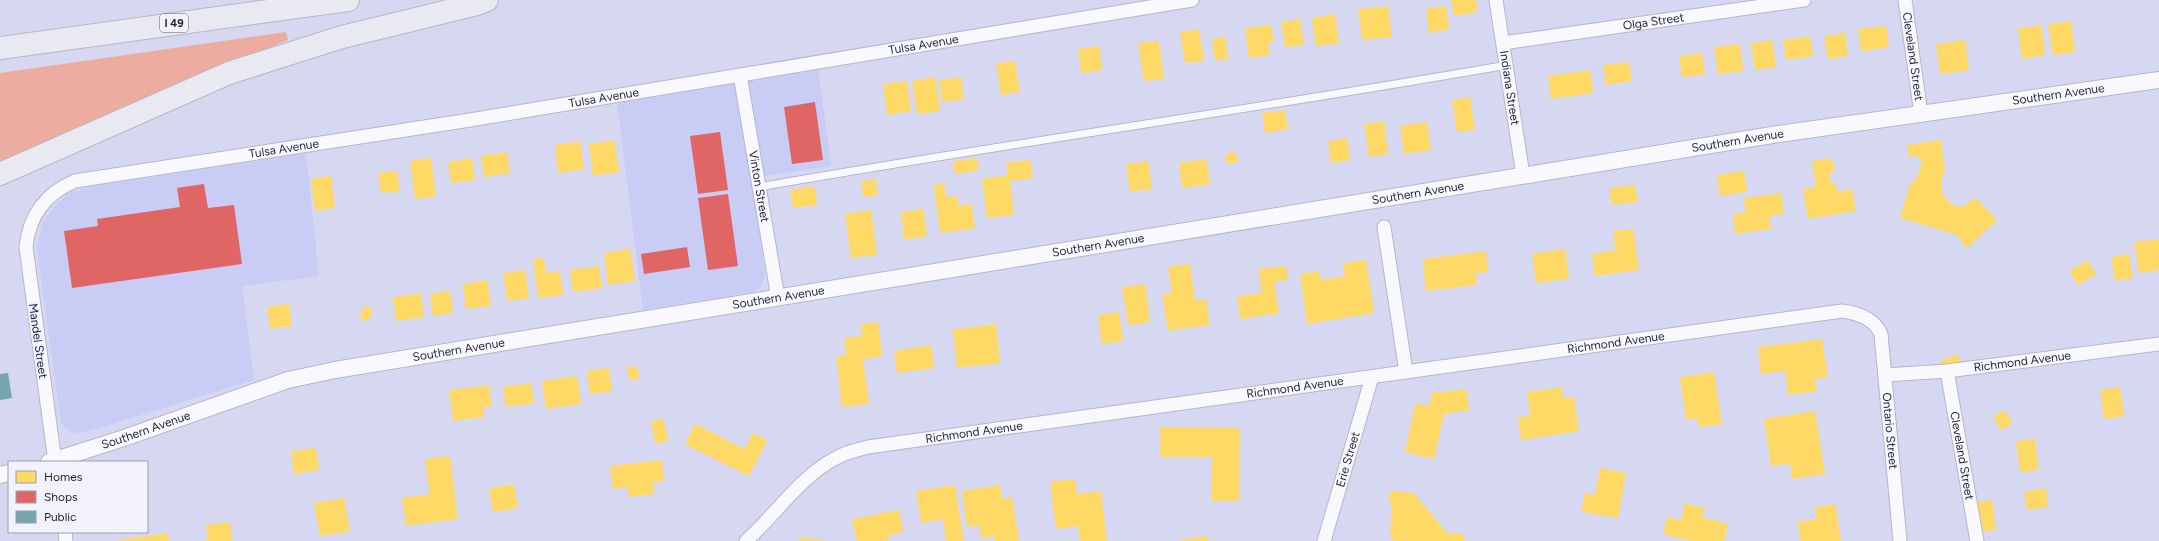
<svg xmlns="http://www.w3.org/2000/svg" width="2159" height="541" viewBox="0 0 2159 541" font-family="Figtree,sans-serif">
<style>
.built{fill:#c9cdf5}
.green{fill:#ecada0}
.homes{fill:#ffd966}
.shops{fill:#e06666}
.public{fill:#76a5af}
.lines{fill:none;stroke-linecap:round;stroke-linejoin:round}
.service-casing{stroke:#b4b5cf;stroke-width:9}
.minor-casing{stroke:#b4b5cf;stroke-width:15}
.tertiary-casing{stroke:#b4b5cf;stroke-width:18}
.motorway-casing{stroke:#b7b7c8;stroke-width:24}
.service{stroke:#f9f9fd;stroke-width:7}
.minor{stroke:#f9f9fd;stroke-width:13}
.tertiary{stroke:#f9f9fd;stroke-width:16}
.motorway{stroke:#e9e9f2;stroke-width:22}
.labels{text-anchor:middle;dominant-baseline:central;stroke-width:4;stroke-linejoin:round;paint-order:stroke}
.shield{fill:#f1f2fb;stroke:#5e5e76;stroke-width:1}
.shield-label{font-size:11px;font-weight:bold;fill:#1f1f3d}
.street-label{font-size:12px;fill:#1f1f3d;stroke:#f1f2fb}
</style>
<rect width="100%" height="100%" fill="#d6d8f2"/>
<path class="built" d="M818 65 831 166 752 178 765 275 761 287 754 292 643 310 617 103Z
M306 153 319 276 242 286 254 380 86 432 73 433 65 428 61 423 38 257 37 246 43 222 54 207 68 193 89 187Z"/>
<path class="green" d="M286 32 288 40 120 109 0 164V73Z"/>
<path class="homes" d="M1451 0H1476L1477 12 1454 16Z
M1388 6 1392 37 1362 40 1358 9Z
M1446 6 1449 29 1429 33 1426 9Z
M1335 14 1339 43 1316 46 1312 18Z
M1300 19 1304 45 1285 47 1281 22Z
M2071 21 2075 52 2053 55 2048 24Z
M1271 25 1274 42 1268 43 1270 55 1249 58 1245 28Z
M2041 25 2045 55 2022 59 2018 28Z
M1886 26 1889 47 1861 51 1858 29Z
M1199 29 1204 61 1185 63 1180 32Z
M1845 33 1848 56 1828 59 1824 36Z
M1810 36 1813 56 1786 60 1783 40Z
M1225 37 1228 59 1215 60 1212 39Z
M1772 40 1776 67 1755 70 1751 43Z
M1965 40 1969 70 1940 74 1936 44Z
M1159 41 1164 79 1144 81 1138 43Z
M1740 44 1743 71 1718 74 1714 47Z
M1099 46 1102 70 1081 73 1078 49Z
M1702 53 1705 74 1682 77 1679 56Z
M1015 61 1020 92 1001 95 996 63Z
M1629 62 1632 81 1606 85 1603 65Z
M1590 70 1593 93 1551 99 1548 76Z
M935 77 940 111 917 114 912 81Z
M961 77 964 99 942 102 939 80Z
M907 81 911 111 887 115 883 84Z
M1470 97 1475 130 1457 132 1452 100Z
M1285 110 1288 129 1265 133 1262 113Z
M1384 121 1388 154 1369 157 1364 124Z
M1427 122 1431 150 1404 154 1400 126Z
M1347 138 1350 160 1331 163 1328 141Z
M614 140 619 172 593 176 589 144Z
M1941 140 1945 169 1941 182 1943 195 1951 204 1963 207 1971 200 1977 199 1997 220 1967 248 1955 234 1900 218 1910 184 1917 178 1922 161 1917 156 1909 157 1907 145Z
M580 141 584 169 558 173 555 145Z
M507 152 510 173 484 177 481 156Z
M1236 152 1238 162 1227 164 1225 154Z
M431 158 436 196 415 199 410 161Z
M472 158 475 180 451 183 448 162Z
M977 158 979 170 955 174 953 161Z
M1832 158 1835 172 1829 173 1831 184 1836 183 1837 192 1852 189 1856 211 1808 219 1803 189 1816 187 1812 161Z
M1206 159 1210 184 1182 188 1179 163Z
M1030 160 1033 178 1010 181 1014 215 987 218 982 179 1008 175 1006 163Z
M1148 161 1152 189 1130 192 1126 164Z
M397 171 400 191 381 193 378 173Z
M1744 171 1747 192 1720 196 1717 175Z
M331 176 335 208 315 211 311 179Z
M876 179 878 195 863 197 861 181Z
M944 183 946 197 957 196 958 206 971 204 975 228 940 233 934 185Z
M1635 185 1638 202 1612 205 1609 188Z
M814 186 817 205 793 208 790 190Z
M1781 193 1784 214 1769 216 1771 229 1735 234 1733 214 1746 212 1744 198Z
M923 209 927 236 904 240 901 212Z
M871 210 877 255 851 258 845 214Z
M1633 229 1639 270 1595 276 1592 254 1616 250 1613 231Z
M2159 239V270L2139 273 2134 242Z
M630 249 635 281 608 285 604 253Z
M1565 249 1569 279 1536 283 1532 254Z
M1486 251 1488 272 1475 273 1477 285 1426 291 1423 259Z
M2129 254 2133 278 2115 281 2111 257Z
M544 258 546 273 560 271 563 295 538 298 533 259Z
M1366 260 1374 313 1307 324 1300 274 1319 271 1321 280 1345 276 1343 263Z
M2088 260 2096 274 2078 285 2069 271Z
M1190 264 1195 301 1206 299 1210 325 1168 331 1162 294 1172 293 1168 267Z
M599 266 602 288 573 292 570 270Z
M1286 266 1288 280 1274 282 1279 313 1240 319 1237 296 1262 293 1258 269Z
M525 270 529 298 507 301 503 273Z
M487 280 491 306 466 309 463 284Z
M1145 284 1150 322 1128 325 1122 287Z
M450 291 453 313 433 316 430 294Z
M421 293 424 317 396 321 393 297Z
M289 304 292 326 270 329 267 307Z
M364 306 373 309 368 321 359 318Z
M1119 312 1123 341 1102 344 1098 315Z
M878 322 882 356 863 359 869 404 842 407 836 356 846 355 844 338 862 336 861 324Z
M996 324 1000 363 957 368 953 329Z
M1822 339 1828 377 1815 379 1817 391 1788 395 1785 371 1761 374 1758 347Z
M931 345 934 368 897 373 894 351Z
M1958 354 1965 373 1947 380 1940 361Z
M637 366 639 379 629 380 627 367Z
M609 368 612 391 590 394 587 371Z
M1714 372 1722 424 1698 427 1697 418 1686 420 1680 377Z
M577 376 581 404 546 409 542 381Z
M531 383 534 403 506 407 503 387Z
M489 385 492 406 483 407 484 417 453 421 449 390Z
M1562 387 1563 398 1574 397 1579 431 1521 440 1518 417 1530 416 1527 392Z
M2120 387 2124 416 2104 419 2100 390Z
M1466 389 1469 410 1444 414 1434 459 1405 452 1415 403 1429 406 1432 393Z
M2005 410 2012 424 2000 430 1993 416Z
M1815 411 1825 474 1792 479 1790 463 1771 466 1764 419Z
M664 419 668 441 655 443 651 421Z
M695 424 745 449 752 433 767 440 749 476 685 444Z
M1160 427 1240 428 1239 501H1211L1212 457H1160Z
M2035 439 2038 470 2020 472 2016 441Z
M316 448 319 470 294 474 291 451Z
M450 456 458 519 406 526 402 498 430 494 425 459Z
M662 460 664 481 653 482 654 494 629 497 627 487 613 489 610 466Z
M1600 468 1626 473 1618 518 1581 512 1585 493 1595 495Z
M1075 479 1077 494 1101 491 1107 541H1080L1078 526 1056 529 1050 482Z
M514 484 518 508 493 512 489 488Z
M955 485 964 541H946L943 519 921 523 916 491Z
M1000 485 1002 499 1012 497 1019 541H994V536L981 538 979 525 967 527 962 491Z
M2046 488 2048 507 2027 510 2024 492Z
M1390 491 1414 493 1447 533 1464 534V541H1394L1390 536 1392 507 1389 503Z
M344 498 350 531 320 536 314 503Z
M1992 500 1996 530 1972 533 1968 503Z
M1685 503 1705 508 1702 517 1728 524 1724 541H1691L1663 534 1667 517 1681 520Z
M1835 504 1841 541H1800L1798 522 1817 519 1815 507Z
M899 510 903 532 888 535 889 541H857L852 519Z
M230 522 232 541H202L208 539 206 525Z
M168 533 169 541H119L118 540Z
M1207 536 1208 541H1180V540Z
M799 537 824 540V541H799Z"/>
<path class="shops" d="M815 102 823 160 792 164 784 107Z
M720 132 728 190 698 194 690 136Z
M204 184 208 208 234 205 242 264 72 288 64 231 98 226 97 219 180 207 177 188Z
M728 194 738 266 708 270 698 198Z
M687 247 690 267 644 274 641 254Z"/>
<path class="public" d="M8 373 12 398 0 400V374Z"/>
<g class="lines">
<defs>
<path id="service" d="M759 187C1008 143 1258 109 1507 65"/>
<g id="minor">
<path id="s1" d="M1496 0 1523 175"/>
<path id="s2" d="M1905 0 1921 114"/>
<path id="s3" d="M1503 43 1804 0"/>
<path id="s4" d="M740 75 778 298"/>
<path d="M1384 227 1406 372"/>
<path id="s5" d="M1947 371 1977 541"/>
<path id="s6" d="M1885 375 1947 371 2159 344"/>
<path id="s7" d="M55 462 26 247C29 216 46 193 75 181L470 120 1192 0"/>
<path d="M65 532 66 541"/>
<path id="s8" d="M746 541C775 515 802 475 836 458 846 452 857 450 868 447L1842 311C1858 313 1874 318 1881 334L1900 541"/>
<path id="s9" d="M1324 541 1372 377"/>
</g>
<g id="tertiary">
<path id="s10" d="M49 462 124 438 288 380 335 370 1772 135 2159 80"/>
<path d="M0 475 9 473"/>
</g>
<path id="motorway" d="M0 48 348 0
M0 174 229 73 342 37 477 4 487 0"/>
</defs>
<use href="#service" class="service-casing"/>
<use href="#minor" class="minor-casing"/>
<use href="#tertiary" class="tertiary-casing"/>
<use href="#motorway" class="motorway-casing"/>
<use href="#service" class="service"/>
<use href="#minor" class="minor"/>
<use href="#tertiary" class="tertiary"/>
<use href="#motorway" class="motorway"/>
</g>
<g class="labels">
<rect class="shield" x="160" y="14" width="28" height="18" rx="3"/>
<g class="shield-label">
<text x="174" y="23">I 49</text>
</g>
<g class="street-label">
<text stroke="none"><textPath href="#s3" startOffset="152">Olga Street</textPath></text>
<text stroke="none"><textPath href="#s7" startOffset="1163">Tulsa Avenue</textPath></text>
<text stroke="none"><textPath href="#s2" startOffset="57">Cleveland Street</textPath></text>
<text stroke="none"><textPath href="#s1" startOffset="89">Indiana Street</textPath></text>
<text stroke="none"><textPath href="#s10" startOffset="2046">Southern Avenue</textPath></text>
<text stroke="none"><textPath href="#s7" startOffset="839">Tulsa Avenue</textPath></text>
<text stroke="none"><textPath href="#s10" startOffset="1722">Southern Avenue</textPath></text>
<text stroke="none"><textPath href="#s7" startOffset="515">Tulsa Avenue</textPath></text>
<text stroke="none"><textPath href="#s4" startOffset="113">Vinton Street</textPath></text>
<text stroke="none"><textPath href="#s10" startOffset="1398">Southern Avenue</textPath></text>
<text stroke="none"><textPath href="#s10" startOffset="1074">Southern Avenue</textPath></text>
<text stroke="none"><textPath href="#s10" startOffset="750">Southern Avenue</textPath></text>
<text transform="translate(38 341) rotate(82)">Mandel Street</text>
<text stroke="none"><textPath href="#s8" startOffset="912">Richmond Avenue</textPath></text>
<text stroke="none"><textPath href="#s10" startOffset="426">Southern Avenue</textPath></text>
<text stroke="none"><textPath href="#s6" startOffset="138">Richmond Avenue</textPath></text>
<text stroke="none"><textPath href="#s8" startOffset="588">Richmond Avenue</textPath></text>
<text stroke="none"><textPath href="#s10" startOffset="102">Southern Avenue</textPath></text>
<text stroke="none"><textPath href="#s8" startOffset="1285">Ontario Street</textPath></text>
<text stroke="none"><textPath href="#s8" startOffset="264">Richmond Avenue</textPath></text>
<text stroke="none"><textPath href="#s5" startOffset="86">Cleveland Street</textPath></text>
<text stroke="none"><textPath href="#s9" startOffset="85">Erie Street</textPath></text>
</g>
</g>
<rect x="8" y="461" width="140" height="72" fill="#f1f2fb" stroke="#9d9eaf"/>
<rect x="16" y="471" width="20" height="12" fill="#ffd966" stroke="#9d9eaf"/>
<text x="44" y="481" font-size="12" fill="#1f1f3d">Homes</text>
<rect x="16" y="491" width="20" height="12" fill="#e06666" stroke="#9d9eaf"/>
<text x="44" y="501" font-size="12" fill="#1f1f3d">Shops</text>
<rect x="16" y="511" width="20" height="12" fill="#76a5af" stroke="#9d9eaf"/>
<text x="44" y="521" font-size="12" fill="#1f1f3d">Public</text>
</svg>
